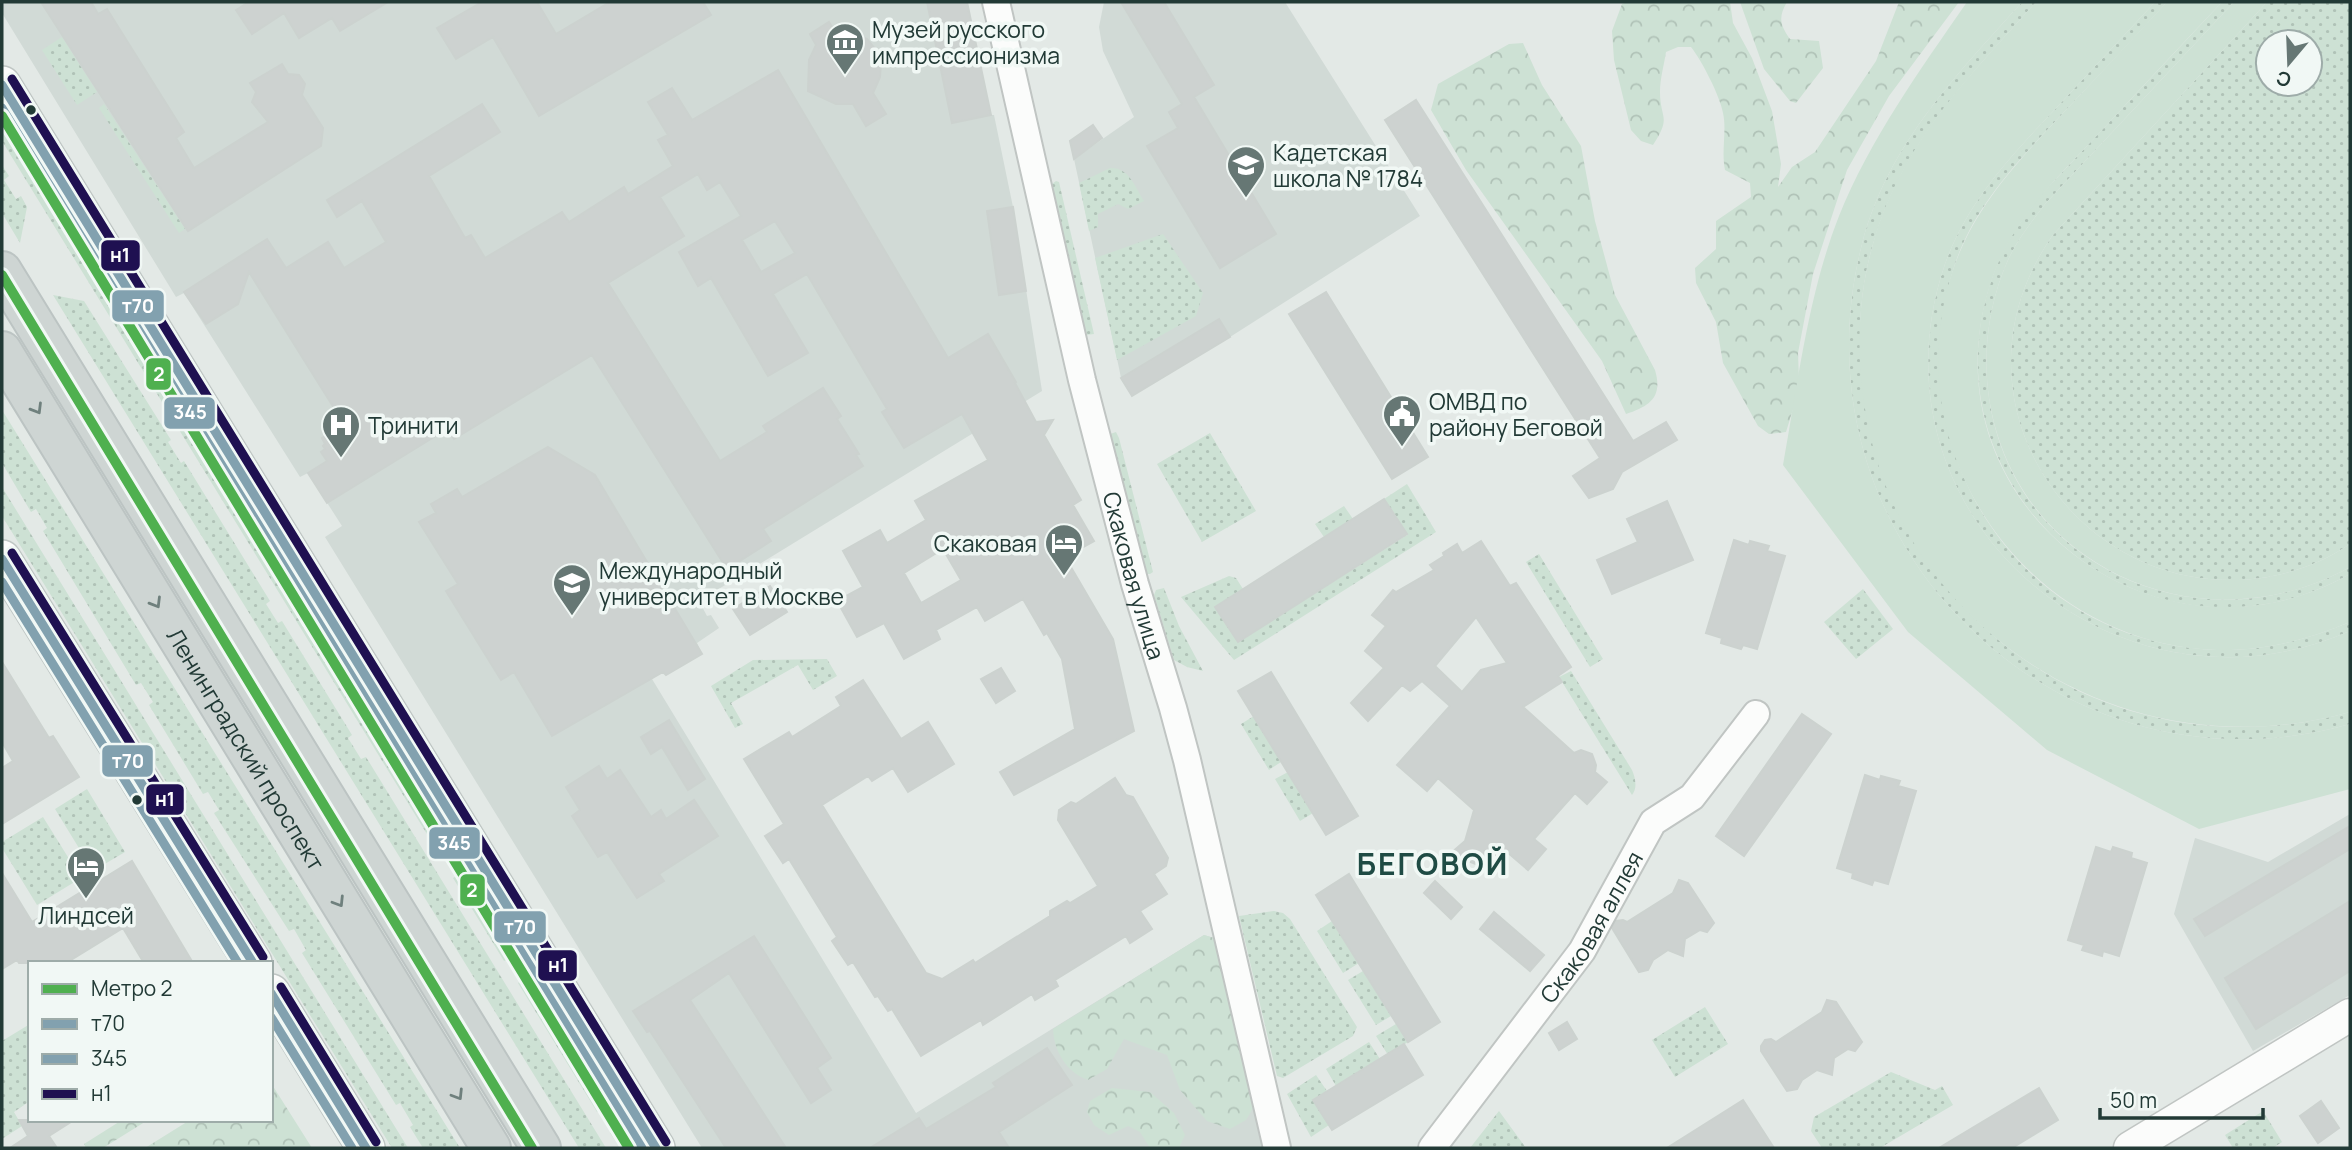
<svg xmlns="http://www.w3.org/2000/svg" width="2352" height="1150" viewBox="0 0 2352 1150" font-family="Manrope,sans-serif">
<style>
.built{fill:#d1dad6}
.grass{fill:url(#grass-dots);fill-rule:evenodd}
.forest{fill:url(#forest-crowns)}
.pitch{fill:#cde1d4}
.building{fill:#cdd2d0;stroke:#ccd2cf;stroke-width:2;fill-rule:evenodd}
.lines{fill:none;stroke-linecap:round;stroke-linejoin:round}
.minor-casing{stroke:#c0c5c3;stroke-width:30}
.tertiary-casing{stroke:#c0c5c3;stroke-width:35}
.secondary-casing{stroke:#bfc6c4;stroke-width:40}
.primary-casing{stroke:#bcc4c3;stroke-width:42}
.minor{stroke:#fbfcfb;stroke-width:26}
.tertiary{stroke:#fbfcfb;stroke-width:32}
.secondary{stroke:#fbfcfb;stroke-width:37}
.primary{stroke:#ced5d3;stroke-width:38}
.bus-1-casing{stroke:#f1f8f5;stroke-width:14}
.bus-2-casing{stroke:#f1f8f5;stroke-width:14}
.bus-3-casing{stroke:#f1f8f5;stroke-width:14}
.bus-1{stroke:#82a1af;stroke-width:9}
.bus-2{stroke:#82a1af;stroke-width:9}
.bus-3{stroke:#1f1051;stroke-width:9}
.metro-1-casing{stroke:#f1f8f5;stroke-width:16}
.metro-1{stroke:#4fb04f;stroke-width:10}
.oneway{stroke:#6f807d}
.bus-dot{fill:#223a36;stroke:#f1f8f5;stroke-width:2.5}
.labels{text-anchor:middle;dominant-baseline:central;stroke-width:7;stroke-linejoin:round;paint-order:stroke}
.poi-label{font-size:23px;fill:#223a36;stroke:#f1f8f5;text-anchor:start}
.street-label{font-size:23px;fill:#223a36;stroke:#f1f8f5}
.district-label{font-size:30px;font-weight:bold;letter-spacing:2px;fill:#1f4b44;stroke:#f1f8f5}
.line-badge{stroke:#f1f8f5;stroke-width:2.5}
.badge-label{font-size:19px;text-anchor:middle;font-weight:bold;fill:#fff}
</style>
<defs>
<pattern id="grass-dots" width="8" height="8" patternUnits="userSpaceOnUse" patternTransform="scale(1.75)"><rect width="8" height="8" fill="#cde1d4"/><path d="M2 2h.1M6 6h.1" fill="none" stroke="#b0c2b7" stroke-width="1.8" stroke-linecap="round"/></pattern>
<pattern id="forest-crowns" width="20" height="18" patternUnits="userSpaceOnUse" patternTransform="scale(1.75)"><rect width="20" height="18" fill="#cde1d4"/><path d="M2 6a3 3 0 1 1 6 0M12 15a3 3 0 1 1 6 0" fill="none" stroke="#b0c2b7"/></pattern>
</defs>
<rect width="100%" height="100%" fill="#e3e9e6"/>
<path class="built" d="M2 2H967L990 115H994L1013 207 1042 391 699 601 707 616 711 615 719 628 697 643 702 654 666 675 662 671 652 679 916 1113 1204 935 1214 938 1266 1148H702L325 537 342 526 308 473 300 477 184 293 176 297 2 13Z
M1104 2H1285L1420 216 1230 337 1132 396 1121 378 1119 368 1074 159 1134 117 1103 51 1099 27Z
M2350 814V995L2253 1051 2174 914 2195 838 2268 862Z"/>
<path class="grass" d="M2022 2H2036C1968 78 1902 143 1873 244 1855 306 1857 369 1871 431 1921 648 2136 772 2350 712V724C2056 807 1786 539 1862 244 1888 144 1956 76 2022 2Z
M2155 2H2167C2134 38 2100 74 2066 110 2022 157 1974 204 1954 267 1895 450 2021 644 2217 650 2264 651 2307 640 2350 622V631C2113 735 1860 512 1945 264 1968 200 2012 155 2058 106 2090 71 2123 37 2155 2Z
M2222 2H2234L2046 203C2032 221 2018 239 2008 260 1990 300 1983 346 1988 390 2008 566 2199 651 2350 567V574C2141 691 1905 481 1999 260 2009 237 2024 217 2039 197Z
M2267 2H2350V544C2309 572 2258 584 2209 579 2088 568 1996 454 2013 333 2018 297 2032 266 2052 236ZM2268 42H2310V84H2268Z
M62 37 97 92 77 105 42 50Z
M104 104 185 229 179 233 99 108Z
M2 121 634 1148H620L610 1133 614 1130 601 1110 597 1112 518 983 522 980 509 959 504 961 453 878 458 875 446 855 441 857 2 141Z
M2 165 9 176 4 180 16 199 21 196 27 207 20 243 2 213Z
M1110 168C1129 167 1135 187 1144 201L1128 209 1118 204 1098 214V227L1089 231 1079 183Z
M1056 181 1059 182 1094 334 1086 335 1052 184Z
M1163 234 1203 293 1196 316 1117 360 1095 258Z
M53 295 84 301 171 440 168 442 181 463 184 461 270 601 266 604 278 623 282 621 352 735 348 738 361 759 366 757 606 1148H579Z
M2 410 460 1148H423L410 1127 413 1125 400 1103 396 1105 302 953 306 950 294 929 289 931 214 813 219 810 208 792 203 794 149 705 153 702 141 683 136 685 43 531 47 528 36 509 31 512 2 463Z
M1116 432 1119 438 1153 572 1150 574H1145L1110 434Z
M1210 433 1256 511 1202 542 1157 464Z
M1407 484 1436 532 1234 660 1181 597 1229 576 1236 578 1243 589 1215 607 1238 642 1407 535 1384 499Z
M2 487 408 1148H392L2 516Z
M1344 506 1353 519 1324 537 1315 524Z
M1539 554 1603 659 1590 667 1526 562Z
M1164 588 1179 626 1203 671 1187 667 1174 660 1154 595 1156 590Z
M1863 589 1893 629 1856 659 1824 622Z
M827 659 837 676 813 690 798 665 731 703 743 724 735 728 711 686 753 660Z
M1571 671 1632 770C1635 777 1638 788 1632 795L1559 677Z
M1254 716 1281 762 1269 770 1241 724Z
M1288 772 1313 813 1300 821 1275 779Z
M87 789 125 852 93 871 55 809Z
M43 817 81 878 37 905 2 848V842Z
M1274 911 1283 913 1290 919 1357 1027 1353 1036 1283 1078 1277 1076 1239 916Z
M1332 921 1359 963 1343 973 1317 931Z
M1363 971 1391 1016 1376 1025 1348 980Z
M1705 1007 1728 1044 1675 1077 1652 1040Z
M30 1024V1084L28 1085 30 1101 14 1112 22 1126 2 1139V1041Z
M1396 1024 1408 1042 1388 1055 1376 1036Z
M1369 1042 1380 1059 1336 1086 1326 1069Z
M1891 1072 1935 1090 1942 1086 1953 1105 1880 1148H1822L1811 1131 1814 1117Z
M1316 1075 1327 1091 1313 1100 1329 1125 1311 1137 1287 1094Z
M1499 1111 1526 1148H1470Z
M2263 1111 2282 1142 2273 1148H2233L2225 1135Z"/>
<path class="forest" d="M1627 2H1730L1733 23 1752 58 1772 111 1781 164 1778 187 1792 167 1815 152 1876 61 1899 2H1959L1889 96 1847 170 1813 274 1798 353 1799 380 1794 406 1786 432 1769 434 1758 426 1723 363 1716 322 1696 283 1695 268 1716 249V221L1751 197 1750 183 1725 170C1721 150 1727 131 1723 113 1720 96 1702 61 1691 47H1678L1666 52C1664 65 1660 79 1660 92 1660 119 1672 116 1653 145L1641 141 1631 130 1614 60 1612 31 1622 4Z
M1740 2H1787C1778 17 1780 25 1790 39L1819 41 1823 68 1796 103 1790 101 1764 69Z
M1523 43 1542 85 1581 146 1595 221 1615 295 1655 370C1663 397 1650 406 1626 414L1602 361 1466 170 1431 110 1438 84 1509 44Z
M1204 935 1214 938 1255 1105 1246 1120 1230 1129 1207 1121 1180 1090 1167 1055 1124 1039 1107 1069 1088 1080C1066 1072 1054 1051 1053 1029Z
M271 1083 312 1148H145L190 1120H271Z
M1112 1088 1150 1092 1174 1113 1185 1135 1179 1148H1150L1140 1132 1128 1126 1109 1135 1094 1125 1087 1112 1090 1101Z
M122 1120H148L103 1148H86L84 1144Z"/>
<path class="pitch" d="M1967 2H2022C1956 76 1888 144 1862 244 1786 539 2056 807 2350 724V789L2199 829 2047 750 1908 632 1783 465C1798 382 1808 295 1839 216 1870 139 1920 70 1967 2Z
M2036 2H2155C2123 37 2090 71 2058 106 2012 155 1968 200 1945 264 1860 512 2113 735 2350 631V712C2134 773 1906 640 1866 415 1856 359 1857 299 1873 244 1902 142 1968 78 2036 2Z
M2167 2H2222C2182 44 2142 87 2102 130 2059 176 2011 220 1991 282 1919 499 2152 685 2350 574V622C2307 640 2264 651 2217 650 2025 644 1891 448 1954 267 1976 204 2021 158 2066 110 2100 74 2133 38 2167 2Z
M2234 2H2267L2052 236C2032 266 2018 297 2013 333 1996 454 2088 568 2209 579 2258 584 2309 572 2350 544V567C2200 651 2009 566 1988 390 1983 346 1990 300 2008 260 2018 239 2032 221 2046 203Z"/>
<path class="building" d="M41 2H91L98 14 107 9 184 132 176 138 194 168 268 122 252 102 256 92 250 83 282 64 288 74 299 75 305 84 302 95 323 128 321 146 188 231Z
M249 2H388L340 31 332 18 299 38 284 13 252 34 236 10Z
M482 2H537L556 34 610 2H703L711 15 539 116 493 37 456 59 437 28Z
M927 2H967L991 115 952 123Z
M1121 2H1164L1214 85 1194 97 1276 234 1220 268 1147 146 1178 128 1169 112 1182 104Z
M829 22 836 33H854L867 39 876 50 881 63 880 77 873 93 886 114 866 126 853 104H836L808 91 809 60 816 45 810 34Z
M778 70 948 358 988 334 1016 382 1015 383 1036 422 1053 420 1044 435 1081 500 1073 505 1094 541 1065 557 1113 639 1134 731 1014 795 1000 772 1075 729 1062 659 1047 633 1044 635 1023 599 985 621 977 607 936 630 940 639 904 659 884 623 857 637 837 601 863 587 843 551 880 530 887 543 926 520 915 501 988 460 962 414 904 448 882 412 887 409 807 274 773 294 808 353 768 376 711 278 698 286 679 252 741 216 720 182 707 190 698 174 660 197 684 236 608 283 720 461 767 432 763 426 823 388 841 416 837 419 859 454 856 455 863 466 763 529 771 541 727 569 592 355 454 439 447 429 327 503 308 473 327 461 321 452 325 449 323 446 325 444 322 438 344 424 249 272 238 304 206 324 184 292 267 239 286 268 328 242 344 268 386 242 362 201 337 217 327 200 482 104 500 132 429 176 465 238 471 235 485 258 562 212 569 222 624 187 628 194 673 166 658 140 668 135 648 102 672 88 692 120ZM775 221 795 253 761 272 742 240ZM943 549 961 580 921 603 904 573Z
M1416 100 1633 441 1666 422 1677 440 1622 472 1613 489 1589 498 1573 476 1600 458 1385 120Z
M1093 125 1102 138 1074 159 1070 141Z
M1013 207 1026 291 999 295 987 211Z
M1326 292 1428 457 1392 479 1289 314Z
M1219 319 1230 337 1132 396 1121 378Z
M548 447 595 475 702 654 666 675 663 672 552 736 514 672 501 680 446 591 458 584 419 522 436 513 431 504 457 489 462 497Z
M1384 499 1407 534 1238 642 1215 607Z
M1667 501 1693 560 1612 594 1597 560 1638 542 1627 519Z
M1734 540 1749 545 1750 541 1769 546 1767 551 1785 556 1757 649 1743 645 1741 649 1721 643 1722 638 1706 633Z
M1481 541 1510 586 1516 583 1571 667 1558 676 1562 682 1523 707 1574 753 1581 750 1592 754 1596 765 1595 772 1607 782 1587 804 1575 793 1534 839 1546 849 1528 870 1507 852 1491 870 1450 854 1465 841 1474 810 1438 778 1427 791 1397 765 1450 706 1422 681 1410 691 1402 685 1368 721 1351 703 1384 668 1365 651 1386 626 1372 615 1393 590 1396 592 1434 570 1430 565 1444 556 1443 553 1457 544 1462 553ZM1476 617 1507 663 1481 670 1462 692 1435 666Z
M770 586 787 612 750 635 733 609Z
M2 662 49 738 53 736 79 777 2 824V768L13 761 2 742Z
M1001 668 1015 691 996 703 981 679Z
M1271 672 1358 816 1326 835 1238 691Z
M863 680 901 739 928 722 954 764 908 792 893 768 872 781 868 776 822 805 926 973 942 979 973 960 975 963 1050 916V911L1067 901 1070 903 1098 886 1058 820 1059 810 1071 802 1076 804 1115 778 1126 795 1133 797 1168 858 1166 866 1154 874 1167 894 1140 911 1152 929 1130 943 1126 936 1055 980 1058 986 1035 1000 1032 994 983 1025 981 1020 921 1056 892 1009 888 1011 878 996 875 997 853 962 848 965 832 941 837 937 789 859 783 863 765 836 784 824 744 759 789 732 792 737 841 706 836 697Z
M1802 714 1831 734 1744 856 1716 836Z
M669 720 705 779 688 790 662 747 651 754 641 737Z
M599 766 607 779 620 770 651 817 661 810 666 819 694 800 718 836 659 874 664 881 637 898 607 852 598 857 572 816 580 810 566 787Z
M1865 775 1880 780 1881 776 1900 781 1898 786 1916 791 1888 884 1874 880 1872 885 1852 878 1853 873 1837 868Z
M2350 826V849L2205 936 2194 919Z
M2096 847 2111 852 2113 847 2132 853 2131 858 2147 863 2119 956 2103 951 2102 956 2082 950 2084 945 2068 940Z
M132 861 193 963H144L123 928 66 963H19L17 960 2 969V873L32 922Z
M1349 874 1440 1022 1408 1042 1316 895Z
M1679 880 1688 883 1714 923 1707 932 1700 930 1685 939 1683 956 1668 950 1653 960 1648 970 1639 972 1612 928 1616 921 1623 920 1627 922 1673 893Z
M1435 881 1462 907 1451 919 1424 893Z
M2350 901V971L2256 1029 2225 978Z
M1494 912 1544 955 1530 971 1480 929Z
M754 936 831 1058 817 1068 831 1090 811 1103 729 973 690 1000 786 1148H726L650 1031 647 1032 633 1011Z
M1827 1000 1836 1002 1862 1042 1855 1051 1848 1049 1834 1058 1832 1075 1817 1070 1802 1080 1797 1089 1787 1091 1761 1051V1046L1765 1040 1771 1039 1776 1042 1822 1012Z
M1567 1022 1577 1039 1559 1050 1549 1033Z
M1404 1044 1423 1075 1332 1130 1313 1100Z
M1047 1048 1072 1085 999 1132 1009 1148H870L919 1118 926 1129 996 1087 993 1083Z
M2039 1088 2058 1120 2012 1148H1939Z
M1743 1100 1774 1148H1667Z
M2321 1101 2339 1128 2318 1143 2300 1116Z
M19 1120H74L49 1136 57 1148H10L28 1136Z"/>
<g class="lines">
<defs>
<g id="minor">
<path id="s1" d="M996 2 1082 380 1135 584 1173 708 1187 760 1277 1148"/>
<path id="s2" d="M1432 1148 1582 951 1653 822 1692 797 1756 714"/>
</g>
<path id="tertiary" d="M2130 1148 2350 1015"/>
<path id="secondary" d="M2 85 656 1148
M2 559 253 963
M271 993 366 1148"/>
<g id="primary">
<path d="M2 271 541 1148"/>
<path id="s3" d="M2 351 491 1148"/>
</g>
</defs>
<use href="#minor" class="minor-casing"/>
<use href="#tertiary" class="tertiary-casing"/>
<use href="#secondary" class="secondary-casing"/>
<use href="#primary" class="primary-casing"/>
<use href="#minor" class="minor"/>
<use href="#tertiary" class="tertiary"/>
<use href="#secondary" class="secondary"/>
<use href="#primary" class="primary"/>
<defs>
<path id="bus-1" d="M2 85 656 1148
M2 559 253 963
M271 993 366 1148"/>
<path id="bus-2" d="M2 108 642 1148
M2 582 238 963
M271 1017 352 1148"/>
<path id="bus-3" d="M12 79 666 1142
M12 553 263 957
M281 987 376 1142"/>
</defs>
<use href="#bus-1" class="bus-1-casing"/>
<use href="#bus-2" class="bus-2-casing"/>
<use href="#bus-3" class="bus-3-casing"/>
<use href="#bus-1" class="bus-1"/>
<use href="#bus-2" class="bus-2"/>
<use href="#bus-3" class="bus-3"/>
<defs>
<path id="metro-1" d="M2 116 629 1148
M2 275 532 1148"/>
</defs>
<use href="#metro-1" class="metro-1-casing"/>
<use href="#metro-1" class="metro-1"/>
</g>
<defs><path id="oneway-chevron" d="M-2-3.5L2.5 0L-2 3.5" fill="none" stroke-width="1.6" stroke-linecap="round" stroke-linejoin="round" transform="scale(1.75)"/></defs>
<g class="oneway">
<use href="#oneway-chevron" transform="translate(37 409) rotate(59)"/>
<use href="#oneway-chevron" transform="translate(156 603) rotate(59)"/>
<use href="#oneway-chevron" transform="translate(339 902) rotate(58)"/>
<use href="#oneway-chevron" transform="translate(458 1095) rotate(58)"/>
</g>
<defs>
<symbol id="museum-pin" viewBox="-11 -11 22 30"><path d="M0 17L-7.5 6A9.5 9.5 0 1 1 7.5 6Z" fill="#667774" stroke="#f1f8f5"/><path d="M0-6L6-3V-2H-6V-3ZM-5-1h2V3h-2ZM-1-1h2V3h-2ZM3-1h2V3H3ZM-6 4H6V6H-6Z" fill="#fff"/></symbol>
<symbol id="school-pin" viewBox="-11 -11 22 30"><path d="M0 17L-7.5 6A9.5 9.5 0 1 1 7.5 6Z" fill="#667774" stroke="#f1f8f5"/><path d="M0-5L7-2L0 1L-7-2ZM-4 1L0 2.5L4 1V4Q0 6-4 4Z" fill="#fff"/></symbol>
<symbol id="civic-pin" viewBox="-11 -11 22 30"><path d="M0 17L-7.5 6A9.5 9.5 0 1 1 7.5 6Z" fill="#667774" stroke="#f1f8f5"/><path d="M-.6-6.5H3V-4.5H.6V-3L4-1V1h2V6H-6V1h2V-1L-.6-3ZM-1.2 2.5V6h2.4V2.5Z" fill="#fff"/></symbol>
<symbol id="hospital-pin" viewBox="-11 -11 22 30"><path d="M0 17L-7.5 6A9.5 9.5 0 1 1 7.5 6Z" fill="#667774" stroke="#f1f8f5"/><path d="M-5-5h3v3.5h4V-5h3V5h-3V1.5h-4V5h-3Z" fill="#fff"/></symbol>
<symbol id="hotel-pin" viewBox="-11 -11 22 30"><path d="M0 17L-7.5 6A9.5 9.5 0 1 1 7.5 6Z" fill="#667774" stroke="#f1f8f5"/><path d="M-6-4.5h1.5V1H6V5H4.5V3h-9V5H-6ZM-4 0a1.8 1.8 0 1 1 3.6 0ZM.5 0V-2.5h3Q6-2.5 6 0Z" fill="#fff"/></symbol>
<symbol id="university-pin" viewBox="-11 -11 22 30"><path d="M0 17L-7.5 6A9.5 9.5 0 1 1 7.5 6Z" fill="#667774" stroke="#f1f8f5"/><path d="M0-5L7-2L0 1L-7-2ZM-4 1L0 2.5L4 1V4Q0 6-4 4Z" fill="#fff"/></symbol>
</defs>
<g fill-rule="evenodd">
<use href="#museum-pin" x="823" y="20" width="44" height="60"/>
<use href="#school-pin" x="1224" y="143" width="44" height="60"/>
<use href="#civic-pin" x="1380" y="392" width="44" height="60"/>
<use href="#hospital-pin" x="319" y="403" width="44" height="60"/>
<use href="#hotel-pin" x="1042" y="521" width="44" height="60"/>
<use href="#university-pin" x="550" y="561" width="44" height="60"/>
<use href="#hotel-pin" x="64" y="844" width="44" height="60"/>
</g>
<g class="bus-dot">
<circle cx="31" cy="110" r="6"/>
<circle cx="137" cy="800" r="6"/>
</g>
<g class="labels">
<g class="poi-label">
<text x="872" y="29">Музей русского<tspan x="872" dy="26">импрессионизма</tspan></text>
<text x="1273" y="152">Кадетская<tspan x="1273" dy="26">школа № 1784</tspan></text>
<text x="1429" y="401">ОМВД по<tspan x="1429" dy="26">району Беговой</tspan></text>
<text x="368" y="425">Тринити</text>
<text x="1037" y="543" text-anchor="end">Скаковая</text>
<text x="599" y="570">Международный<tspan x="599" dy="26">университет в Москве</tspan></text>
<text x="86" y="915" text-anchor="middle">Линдсей</text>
</g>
<g class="street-label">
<text stroke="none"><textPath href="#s1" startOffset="590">Скаковая улица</textPath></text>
<text stroke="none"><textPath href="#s3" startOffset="467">Ленинградский проспект</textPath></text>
<text stroke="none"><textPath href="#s2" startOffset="273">Скаковая аллея</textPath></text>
</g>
<g class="district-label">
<text x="1433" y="863">БЕГОВОЙ</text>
</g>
</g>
<g class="line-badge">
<rect x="100" y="239" width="41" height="33" rx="7" fill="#1f1051"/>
<rect x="111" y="289" width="54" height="34" rx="7" fill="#82a1af"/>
<rect x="145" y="357" width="27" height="34" rx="7" fill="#4fb04f"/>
<rect x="163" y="396" width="53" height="34" rx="7" fill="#82a1af"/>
<rect x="101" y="744" width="53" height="34" rx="7" fill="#82a1af"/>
<rect x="145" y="783" width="40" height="33" rx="7" fill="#1f1051"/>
<rect x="428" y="826" width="53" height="34" rx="7" fill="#82a1af"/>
<rect x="459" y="873" width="27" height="34" rx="7" fill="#4fb04f"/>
<rect x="493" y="910" width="54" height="34" rx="7" fill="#82a1af"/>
<rect x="537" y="949" width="41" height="33" rx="7" fill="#1f1051"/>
</g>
<g class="badge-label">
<text x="120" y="262">н1</text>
<text x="138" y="313">т70</text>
<text x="159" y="381">2</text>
<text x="190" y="419">345</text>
<text x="128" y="768">т70</text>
<text x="165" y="806">н1</text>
<text x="454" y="850">345</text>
<text x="472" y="897">2</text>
<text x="520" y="934">т70</text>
<text x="558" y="972">н1</text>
</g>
<rect width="2352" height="1150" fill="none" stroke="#223a36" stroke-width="7"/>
<rect x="28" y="961" width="245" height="161" fill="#f1f8f5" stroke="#9eaca9" stroke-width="2"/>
<rect x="42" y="984" width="35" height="10" fill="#4fb04f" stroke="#9eaca9" stroke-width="2"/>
<text x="91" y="996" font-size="21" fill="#223a36">Метро 2</text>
<rect x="42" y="1019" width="35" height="10" fill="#82a1af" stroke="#9eaca9" stroke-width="2"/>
<text x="91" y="1031" font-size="21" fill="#223a36">т70</text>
<rect x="42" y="1054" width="35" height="10" fill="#82a1af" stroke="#9eaca9" stroke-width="2"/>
<text x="91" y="1066" font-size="21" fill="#223a36">345</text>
<rect x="42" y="1089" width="35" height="10" fill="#1f1051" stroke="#9eaca9" stroke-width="2"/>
<text x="91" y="1101" font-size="21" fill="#223a36">н1</text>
<g transform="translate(2289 63) rotate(199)"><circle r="33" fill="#f1f8f5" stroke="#9eaca9" stroke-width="2"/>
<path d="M0-5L12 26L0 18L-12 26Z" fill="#667774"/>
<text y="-10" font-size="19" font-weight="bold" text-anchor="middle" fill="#223a36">С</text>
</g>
<path d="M2100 1108v10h163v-10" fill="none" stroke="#223a36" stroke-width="3.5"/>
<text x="2110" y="1108" font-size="21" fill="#223a36" stroke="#f1f8f5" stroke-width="5" paint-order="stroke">50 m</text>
</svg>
